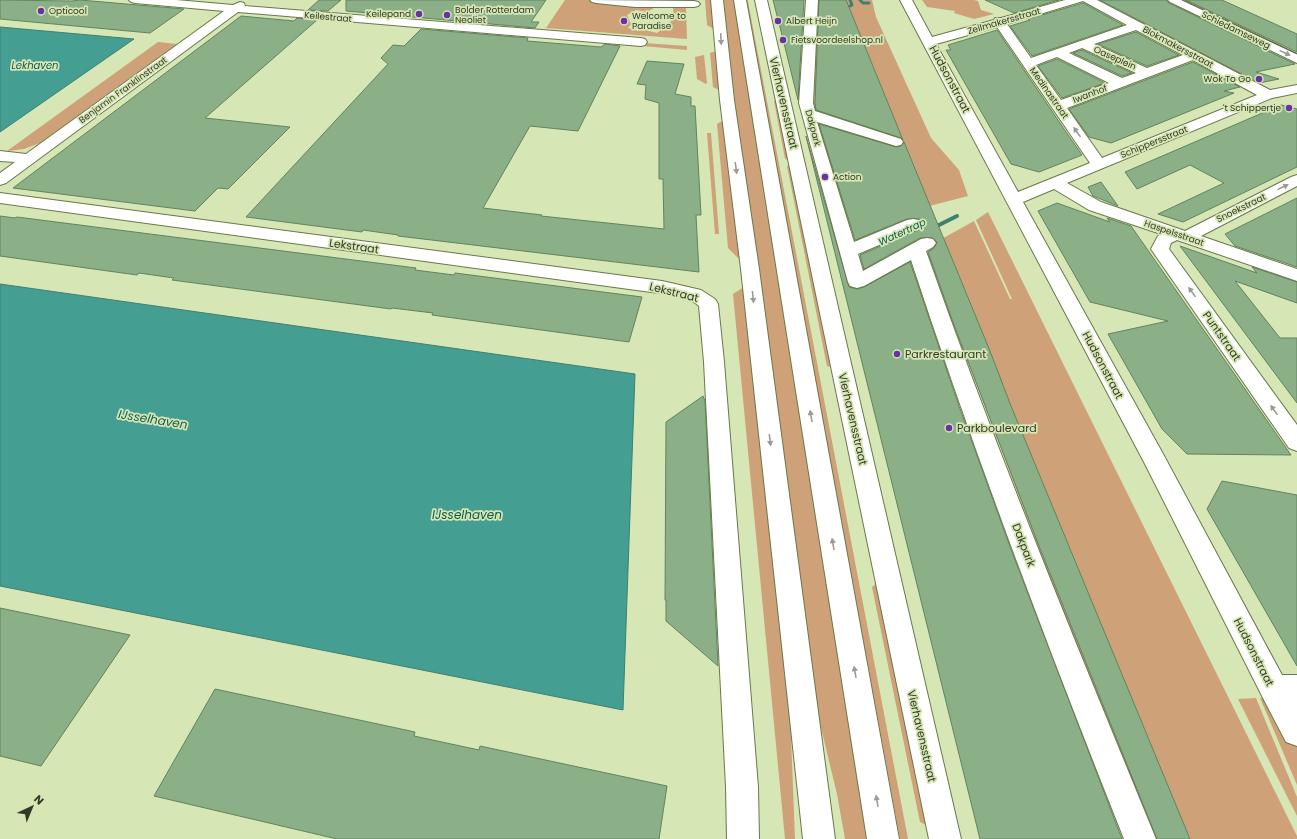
<svg xmlns="http://www.w3.org/2000/svg" width="1297" height="839" viewBox="0 0 1297 839" font-family="Poppins,sans-serif">
<style>
.green{fill:#cfa179}
.water{fill:#449e91;stroke:#3f8071}
.lines{fill:none;stroke-linecap:round;stroke-linejoin:round}
.stream-far1{stroke:#3f8071;stroke-width:3}
.stream{stroke:#3f8071;stroke-width:4}
.building{fill:#8baf87;stroke:#61845e}
.minor-casing{stroke:#6a784a;stroke-width:2}
.major-casing{stroke:#6a784a;stroke-width:2}
.minor{fill:#fff;fill-rule:evenodd}
.major{fill:#fff;fill-rule:evenodd}
.tram{stroke:#565f45;stroke-width:1}
.oneway{fill:#999c92}
.poi-dot{fill:#6a30a6;stroke:#d6e6b4;stroke-width:1.5}
.labels{text-anchor:middle;dominant-baseline:central;stroke-width:3.5;stroke-linejoin:round;paint-order:stroke}
.far-poi-label{font-size:9px;fill:#333a26;stroke:#d6e6b4;text-anchor:start}
.far-street-label{font-size:9px;fill:#333a26;stroke:#d6e6b4}
.far-water-label{font-size:10px;font-style:italic;fill:#0d5a50;stroke:#d6e6b4}
.street-label{font-size:11px;fill:#333a26;stroke:#d6e6b4}
.poi-label{font-size:11px;fill:#333a26;stroke:#d6e6b4;text-anchor:start}
.water-label{font-size:12px;font-style:italic;fill:#0d5a50;stroke:#d6e6b4}
</style>
<rect width="100%" height="100%" fill="#d6e6b4"/>
<path class="green" d="M565 0H591L652 5V7L654 8 647 12 636 10 627 15 631 24 628 28 638 31 641 29 657 33 676 17 674 16 673 8H686L687 39 546 28Z
M705 0H712L714 29 707 25Z
M721 0H736L873 839H845L837 794 816 707Z
M745 0H748L749 7 908 839H900Z
M815 0H872L876 17 931 138 959 170 968 196 844 228 814 114Z
M922 0H974L978 1 981 10 994 14 974 19 954 13 955 11 927 7Z
M158 42 177 44 40 143 24 149 7 151Z
M644 43 687 46V50L643 46Z
M716 51 721 91 713 87 710 53Z
M704 55 707 83 706 84 697 79 695 57Z
M777 100 789 160 785 159 774 101Z
M724 120 740 260 728 248 717 124Z
M707 133H711L719 234H715Z
M790 165 831 367 827 366 787 166Z
M988 212 1297 836V839H1158L1099 707 971 370 922 250 974 221 1010 299H1012L976 220Z
M744 287 790 711 795 839H785L733 294Z
M876 584 927 825H926L920 822 872 587Z
M1256 698 1297 797V816L1238 699Z
M1260 698H1273L1297 743V785Z"/>
<path class="water" d="M0 27 134 39 0 132Z
M0 284 635 374 623 710 0 586Z"/>
<g class="lines">
<path class="stream-far1" d="M850 0 852 5 850 6
M860 0 863 3H869"/>
<path class="stream" d="M933 228 957 216"/>
</g>
<path class="building" d="M0 0 72 1 80 0 184 9 150 33 0 19Z
M319 0H341L328 11 308 10Z
M346 0H546L531 22H539L535 28 346 11Z
M773 0H804L798 100 782 35Z
M819 0H846L903 140 901 138 816 110 815 103Z
M985 0H1059L1014 13Z
M1100 0H1166L1169 3 1295 64 1256 72 1279 79 1259 83Z
M1186 0H1222L1297 34V52Z
M1083 3 1123 25 1032 56 1010 26 1030 20 1028 19Z
M241 16 294 21 297 18 317 20 205 118 290 127 228 189 218 188 195 211 13 188Z
M421 29 528 38 527 41 601 47 605 44 620 46 578 131 530 126 483 208 542 215 541 216 664 229 663 179H659V103L645 99 646 85 637 84 647 61 684 64 675 94 691 97V106H695L701 215H696L699 272 398 236V235L363 230 362 232 246 217 388 64 381 58 393 45 404 46Z
M997 30 1066 132 1082 155 1039 172 1011 164 946 50H951L948 45Z
M1136 32 1179 55 1147 66 1098 44Z
M1082 50 1132 73 1122 76 1073 53Z
M1057 59 1105 83 1062 98 1038 66Z
M1193 62 1240 87 1224 91 1234 93 1111 143 1089 137 1069 109Z
M1281 105 1297 109V167L1183 222 1158 214 1224 183 1190 165 1137 189 1125 172Z
M819 124 896 147 901 146 904 142 990 351 1011 406 1190 839H1157L1039 546 954 325 928 252 934 248 937 242 933 238H920L864 269 860 255 920 229 924 224 919 219H907L855 240Z
M806 136 849 287 857 289 864 287 910 262 959 406 1012 552 1122 839H980Z
M1101 182 1118 206 1093 196 1088 187Z
M1297 198V267L1235 246 1225 234Z
M1057 203 1110 222 1107 218 1131 226 1291 455 1187 454 1162 429 1108 334 1168 321 1090 302 1038 211Z
M0 216 15 218 17 217 416 268 415 270 454 275 455 273 642 297 629 342 432 315 433 313 392 308 391 309 172 280 174 278 139 273 137 275 0 256Z
M1180 246 1257 273 1252 267 1297 282V303L1235 281 1280 338H1297V403Z
M703 396 705 401 718 666 666 621V600H665L666 422Z
M1222 481 1297 495V666L1207 509Z
M0 608 130 635 41 766 0 756Z
M215 689 415 732 414 736 479 750 480 746 667 786 659 839H337L154 796Z"/>
<g class="lines">
<defs>
<path id="minor" d="M129 0H176L233 5 240 2 244 3 245 6 641 38 645 39 647 42 645 45 641 46 238 12 6 183 0 185V173L15 162 0 161V151L26 154 224 11 135 3 131 2Z
M590 0 694 1 698 2 700 4 698 6 694 7H635L596 3 592 2Z
M755 0H767L961 839H929Z
M806 0H818L813 103 815 111 901 139 903 142 901 145 896 146 817 122 854 242 907 220 913 219 919 220 922 224 919 228 858 254 863 271 921 239 927 238 933 239 936 243 933 247 926 251C996 450 1076 644 1156 839H1124C1048 648 975 455 911 260L864 286 857 288 850 286 848 282 799 103Z
M900 0H912L932 37 994 20 995 18H1001L1065 0H1097L1270 90 1297 85V93L1272 98 1067 183 1101 202 1185 231 1291 177 1297 175V186L1201 236 1297 269V281L1177 240 1171 243 1169 249 1297 425V451L1289 448 1151 249 1158 236 1161 234 1089 210 1054 189 1023 202 1162 452 1282 675H1297V746L1286 742 1264 700 1145 464ZM1083 1 1127 25 1031 58 1007 24ZM997 27 1090 163 1018 192 936 44ZM1136 30 1183 55 1147 68 1094 44ZM1082 48 1136 73 1122 78 1069 53ZM1057 57 1109 83 1061 100 1036 65ZM1193 60 1257 95 1102 158 1067 108Z
M1168 0H1183L1297 54V63L1170 2Z
M0 193 662 281 701 290 715 299 718 304 724 362 758 787 759 839H727L726 787 704 362 699 306C687 295 667 294 651 292L0 203Z"/>
<path id="major" d="M711 0H723L734 100 759 269 835 839H803L741 269 720 100Z
M734 0H746L899 839H867Z"/>
</defs>
<use href="#minor" class="minor-casing"/>
<use href="#major" class="major-casing"/>
<use href="#minor" class="minor"/>
<use href="#major" class="major"/>
<path class="tram" d="M1182 0 1297 54"/>
</g>
<defs><path id="oneway-solid" d="M-6-.8H1V-3.2L6.5 0L1 3.2V.8H-6Z"/></defs>
<g class="oneway">
<use href="#oneway-solid" transform="translate(721 39) rotate(87)"/>
<use href="#oneway-solid" transform="translate(1285 53) rotate(26)"/>
<use href="#oneway-solid" transform="translate(1077 132) rotate(-125)"/>
<use href="#oneway-solid" transform="translate(736 168) rotate(82)"/>
<use href="#oneway-solid" transform="translate(1283 187) rotate(-26)"/>
<use href="#oneway-solid" transform="translate(1192 292) rotate(-126)"/>
<use href="#oneway-solid" transform="translate(753 297) rotate(84)"/>
<use href="#oneway-solid" transform="translate(1274 410) rotate(-125)"/>
<use href="#oneway-solid" transform="translate(811 416) rotate(-100)"/>
<use href="#oneway-solid" transform="translate(770 440) rotate(83)"/>
<use href="#oneway-solid" transform="translate(833 544) rotate(-100)"/>
<use href="#oneway-solid" transform="translate(855 672) rotate(-100)"/>
<use href="#oneway-solid" transform="translate(877 801) rotate(-100)"/>
</g>
<g class="poi-dot">
<circle cx="41" cy="11" r="4"/>
<circle cx="419" cy="14" r="4"/>
<circle cx="447" cy="15" r="4"/>
<circle cx="624" cy="21" r="4"/>
<circle cx="778" cy="21" r="4"/>
<circle cx="783" cy="40" r="4"/>
<circle cx="1259" cy="79" r="4"/>
<circle cx="1289" cy="108" r="4"/>
<circle cx="825" cy="177" r="4"/>
<circle cx="897" cy="354" r="4"/>
<circle cx="949" cy="428" r="4"/>
</g>
<g class="labels">
<g class="far-poi-label">
<text x="455" y="10">Bolder Rotterdam<tspan x="455" dy="10">Neoliet</tspan></text>
<text x="49" y="11">Opticool</text>
<text x="411" y="14" text-anchor="end">Keilepand</text>
<text x="632" y="16">Welcome to<tspan x="632" dy="10">Paradise</tspan></text>
<text x="786" y="21">Albert Heijn</text>
<text x="791" y="40">Fietsvoordeelshop.nl</text>
<text x="1251" y="79" text-anchor="end">Wok To Go</text>
<text x="1281" y="108" text-anchor="end">'t Schippertje</text>
<text x="833" y="177">Action</text>
</g>
<g class="far-street-label">
<text transform="translate(328 17) rotate(5)">Keilestraat</text>
<text transform="translate(1004 21) rotate(-16)">Zeilmakersstraat</text>
<text transform="translate(1236 30) rotate(26)">Schiedamseweg</text>
<text transform="translate(1178 47) rotate(28)">Blokmakersstraat</text>
<text transform="translate(1115 58) rotate(24)">Oaseplein</text>
<text transform="translate(123 90) rotate(-36)">Benjamin Franklinstraat</text>
<text transform="translate(1049 93) rotate(55)">Medinastraat</text>
<text transform="translate(1090 94) rotate(-21)">Iwanhof</text>
<text transform="translate(813 128) rotate(75)">Dakpark</text>
<text transform="translate(1154 142) rotate(-22)">Schippersstraat</text>
<text transform="translate(1241 208) rotate(-26)">Snoekstraat</text>
<text transform="translate(1174 233) rotate(19)">Haspelsstraat</text>
</g>
<g class="far-water-label">
<text x="35" y="65">Lekhaven</text>
<text transform="translate(902 232) rotate(-25)">Watertrap</text>
</g>
<g class="street-label">
<text transform="translate(950 79) rotate(62)">Hudsonstraat</text>
<text transform="translate(784 103) rotate(77)">Vierhavensstraat</text>
<text transform="translate(354 246) rotate(8)">Lekstraat</text>
<text transform="translate(674 292) rotate(14)">Lekstraat</text>
<text transform="translate(1222 336) rotate(55)">Puntstraat</text>
<text transform="translate(1103 365) rotate(62)">Hudsonstraat</text>
<text transform="translate(853 419) rotate(77)">Vierhavensstraat</text>
<text transform="translate(1024 545) rotate(69)">Dakpark</text>
<text transform="translate(1254 652) rotate(63)">Hudsonstraat</text>
<text transform="translate(922 736) rotate(77)">Vierhavensstraat</text>
</g>
<g class="poi-label">
<text x="905" y="354">Parkrestaurant</text>
<text x="957" y="428">Parkboulevard</text>
</g>
<g class="water-label">
<text transform="translate(153 419) rotate(9)">IJsselhaven</text>
<text x="467" y="514">IJsselhaven</text>
</g>
</g>
<g transform="translate(32 807) rotate(44)" stroke="#d6e6b4" stroke-width="3" paint-order="stroke">
<path d="M0-3L7 15L0 10L-7 15Z" fill="#333a26"/>
<text y="-6" font-size="11" font-weight="bold" text-anchor="middle" fill="#333a26">N</text>
</g>
</svg>
